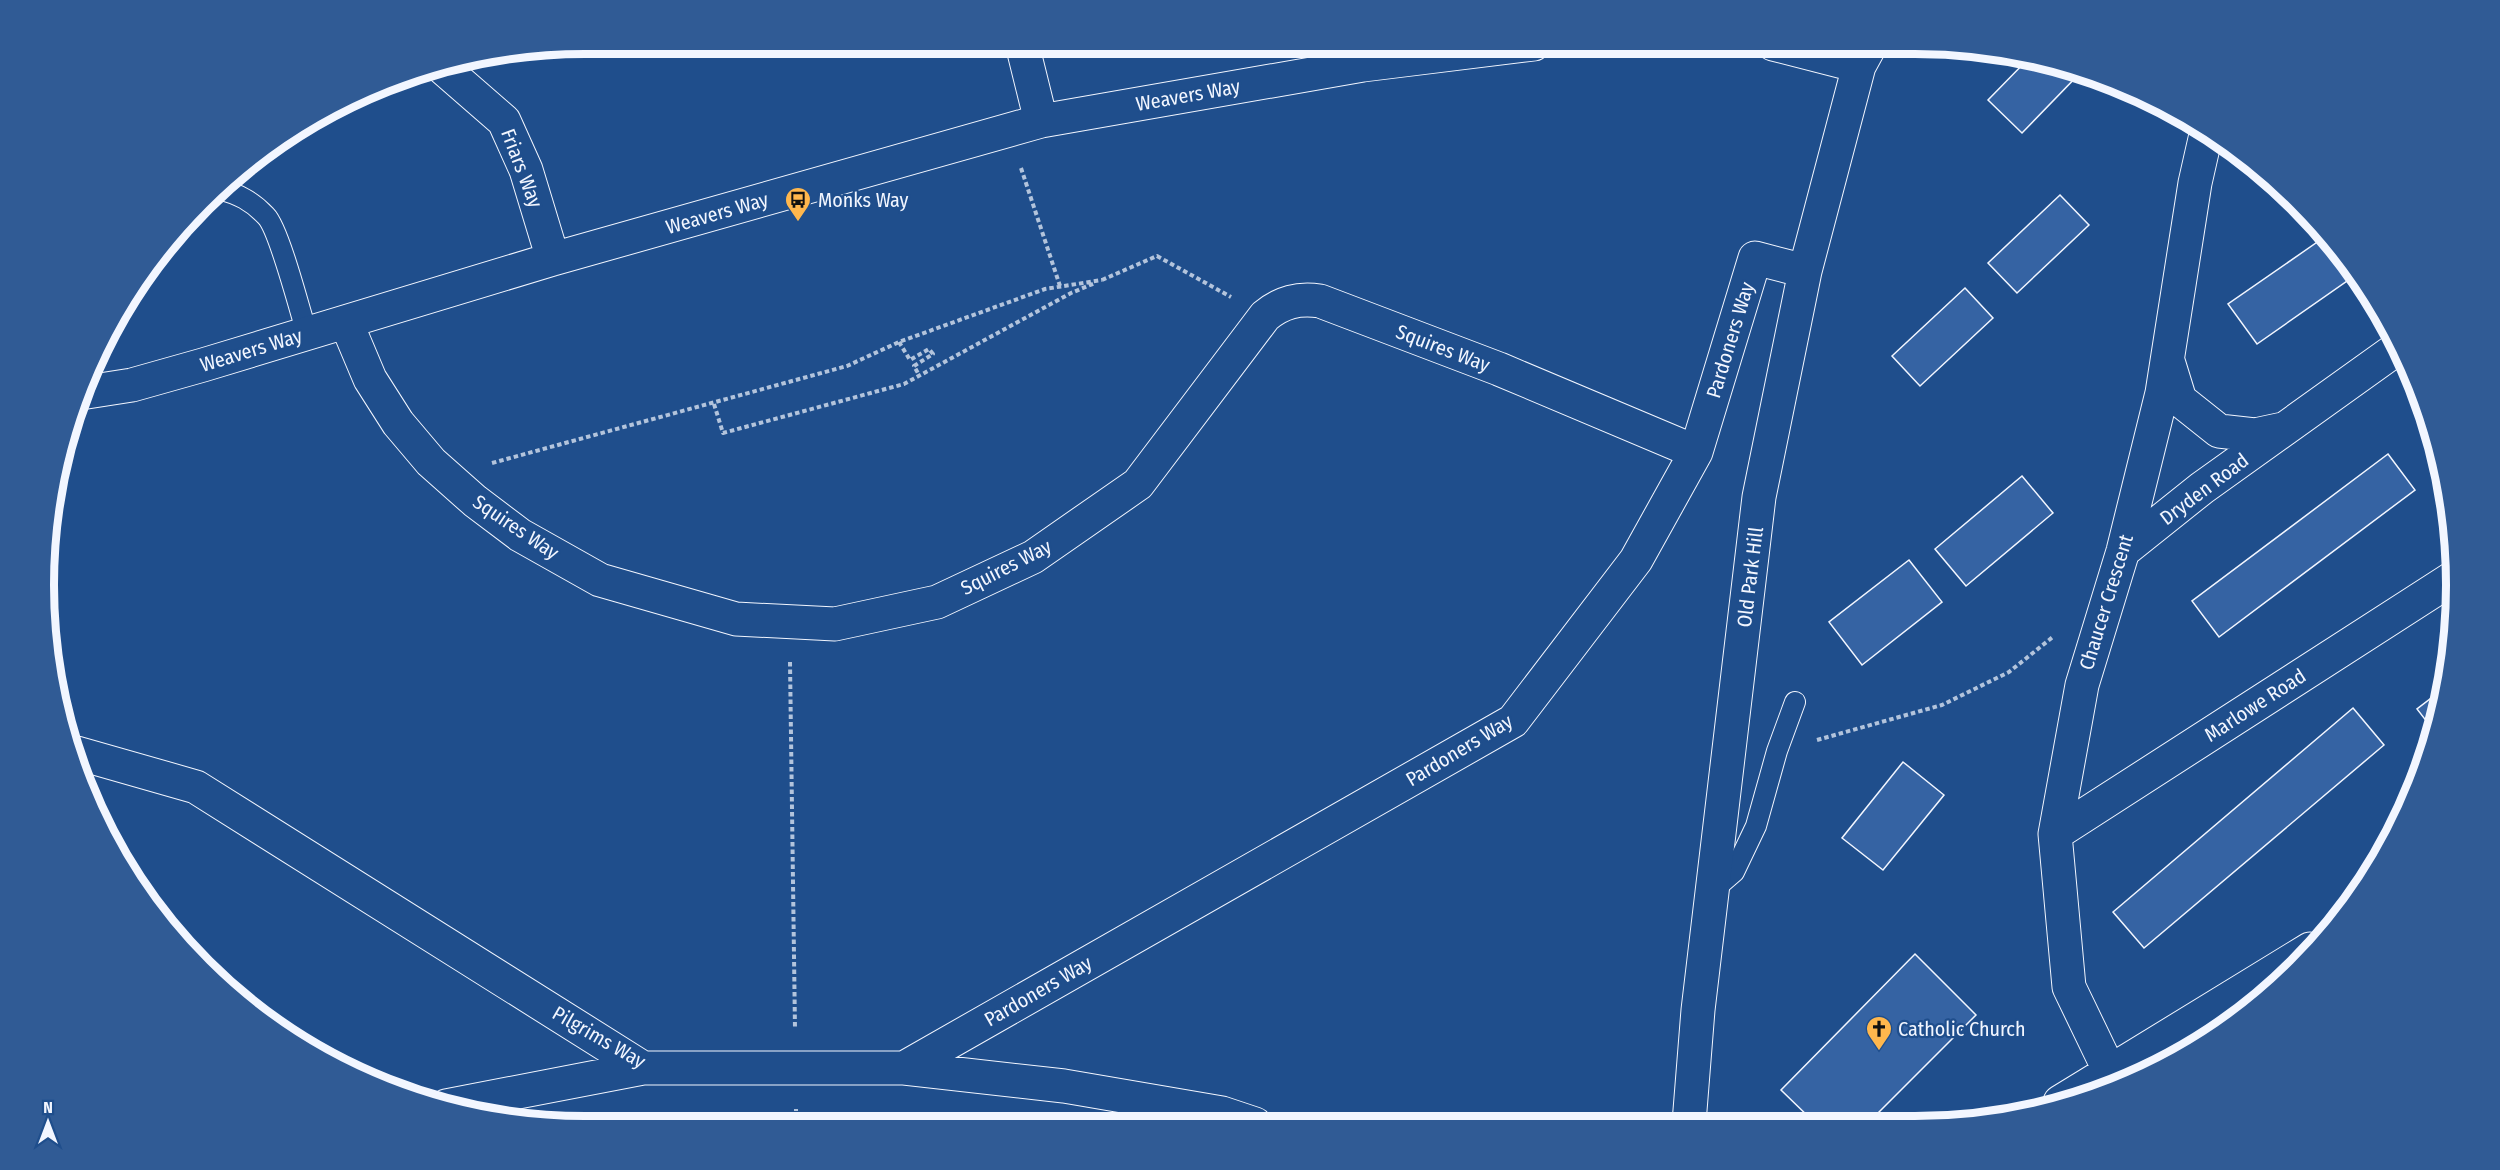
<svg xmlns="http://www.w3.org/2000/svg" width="2500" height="1170" viewBox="0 0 2500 1170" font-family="'Fira Sans Condensed',sans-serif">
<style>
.building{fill:#3563a3;stroke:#f2f6ff;stroke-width:1.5}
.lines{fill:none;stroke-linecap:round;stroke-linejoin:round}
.lane-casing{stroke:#f2f6ff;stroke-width:22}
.street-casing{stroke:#f2f6ff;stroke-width:35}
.path{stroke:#b3c4dc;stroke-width:4;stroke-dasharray:4.5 3;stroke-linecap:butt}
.lane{stroke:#1f4e8c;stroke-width:20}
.street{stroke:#1f4e8c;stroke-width:33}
.labels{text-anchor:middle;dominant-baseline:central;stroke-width:4.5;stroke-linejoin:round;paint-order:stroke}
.street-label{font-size:20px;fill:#f2f6ff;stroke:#1f4e8c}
.poi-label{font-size:20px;fill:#f2f6ff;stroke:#1f4e8c;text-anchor:start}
.rim{fill:none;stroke:#f2f6ff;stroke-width:8}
</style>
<rect width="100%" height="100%" fill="#1f4e8c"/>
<path class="building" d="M2030 57 2081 72 2022 133 1988 100Z
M2060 195 2089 225 2017 293 1988 263Z
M2326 236 2357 274 2257 344 2228 304Z
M1965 288 1993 318 1920 386 1892 356Z
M2388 454 2415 490 2219 637 2192 601Z
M2022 476 2053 513 1966 586 1935 549Z
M1909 560 1942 602 1862 665 1829 622Z
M2447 686 2446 690 2434 731 2417 709Z
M2353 708 2384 745 2144 948 2113 912Z
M1903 762 1944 795 1883 870 1842 838Z
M1915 954 1976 1015 1869 1122H1814L1781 1090Z"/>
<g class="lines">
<defs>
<path id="lane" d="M219 189C238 194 252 201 266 216 279 229 300 311 307 334
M1712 891 1734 872 1756 826 1777 751 1795 702"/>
<path id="street" d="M1022 44 1041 121
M1773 44 1859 66
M442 67 504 121 526 170 553 259
M346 322 370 379 398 423 431 462 475 501 520 535 600 580 736 619 835 624 937 602 1033 557 1138 484 1265 316C1282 302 1298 298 1320 301L1499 369 1696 452
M2168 361 2180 400 2219 431 2255 435 2283 429
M87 392 132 385 203 365 553 259 1041 121 1363 65 1534 44
M2123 551 2202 488 2399 347
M77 753 196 787 643 1068H904L1064 1086 1222 1113 1255 1124
M2055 834 2456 576
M904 1068 1513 721 1636 560 1696 452 1755 258 1805 271
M2109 1070 2069 987 2055 834 2082 685 2123 551 2162 393 2195 183 2207 130
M2060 1102 2310 949
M446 1106 643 1068
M1689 1123 1698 1010 1759 497 1805 271 1859 66 1871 44"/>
</defs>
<use href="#lane" class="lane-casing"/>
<use href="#street" class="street-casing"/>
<path class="path" d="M1021 168 1060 286
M1102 280 1157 256 1231 297
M899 342 910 360 929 349 933 354 914 366 919 375
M714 404 723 433 904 384 1071 293 1095 283
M492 463 847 366 899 342 1045 289 1102 280
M790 662 795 1029
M1817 740 1942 705 2009 672 2054 636
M796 1126V1109"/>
<use href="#lane" class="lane"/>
<use href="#street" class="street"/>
</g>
<defs>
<symbol id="bus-pin" viewBox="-11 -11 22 30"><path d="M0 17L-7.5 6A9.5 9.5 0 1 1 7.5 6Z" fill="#ffb74d" stroke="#1f4e8c"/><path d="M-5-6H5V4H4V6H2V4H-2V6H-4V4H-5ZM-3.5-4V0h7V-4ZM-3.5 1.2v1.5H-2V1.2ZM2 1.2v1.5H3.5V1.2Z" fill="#111"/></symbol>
<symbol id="church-pin" viewBox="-11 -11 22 30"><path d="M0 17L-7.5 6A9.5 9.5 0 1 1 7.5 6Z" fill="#ffb74d" stroke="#1f4e8c"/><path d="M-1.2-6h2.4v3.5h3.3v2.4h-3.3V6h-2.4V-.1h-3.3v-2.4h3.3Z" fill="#111"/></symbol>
</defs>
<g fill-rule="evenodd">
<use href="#bus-pin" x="783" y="185" width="30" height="40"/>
<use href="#church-pin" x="1864" y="1014" width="30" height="40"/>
</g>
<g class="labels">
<g class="street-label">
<text transform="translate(1188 95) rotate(-10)">Weavers Way</text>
<text transform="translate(522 168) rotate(69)">Friars Way</text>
<text transform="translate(717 213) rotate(-16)">Weavers Way</text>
<text transform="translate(1730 340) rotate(-73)">Pardoners Way</text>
<text transform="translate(1443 348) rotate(21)">Squires Way</text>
<text transform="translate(251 350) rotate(-17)">Weavers Way</text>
<text transform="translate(2204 489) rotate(-37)">Dryden Road</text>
<text transform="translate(516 527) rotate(34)">Squires Way</text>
<text transform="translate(1006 567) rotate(-27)">Squires Way</text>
<text transform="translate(1750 577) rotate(-83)">Old Park Hill</text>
<text transform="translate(2106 602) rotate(-73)">Chaucer Crescent</text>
<text transform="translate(2255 705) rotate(-33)">Marlowe Road</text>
<text transform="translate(1459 750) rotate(-31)">Pardoners Way</text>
<text transform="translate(1038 991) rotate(-30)">Pardoners Way</text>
<text transform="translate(599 1037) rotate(30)">Pilgrims Way</text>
</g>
<g class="poi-label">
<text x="818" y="200">Monks Way</text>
<text x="1898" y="1029">Catholic Church</text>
</g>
</g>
<path d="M0 0H2500V1170H0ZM585 54H1915A531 531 0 0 1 2446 585V585A531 531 0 0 1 1915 1116H585A531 531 0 0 1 54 585V585A531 531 0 0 1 585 54Z" fill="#305b95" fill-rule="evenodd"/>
<path class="rim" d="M585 54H1915A531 531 0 0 1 2446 585V585A531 531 0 0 1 1915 1116H585A531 531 0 0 1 54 585V585A531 531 0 0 1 585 54Z"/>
<g transform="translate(48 1122)" stroke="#1f4e8c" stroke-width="4.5" paint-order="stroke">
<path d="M0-4.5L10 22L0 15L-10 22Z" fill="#f2f6ff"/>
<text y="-9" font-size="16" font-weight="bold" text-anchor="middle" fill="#f2f6ff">N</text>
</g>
</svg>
